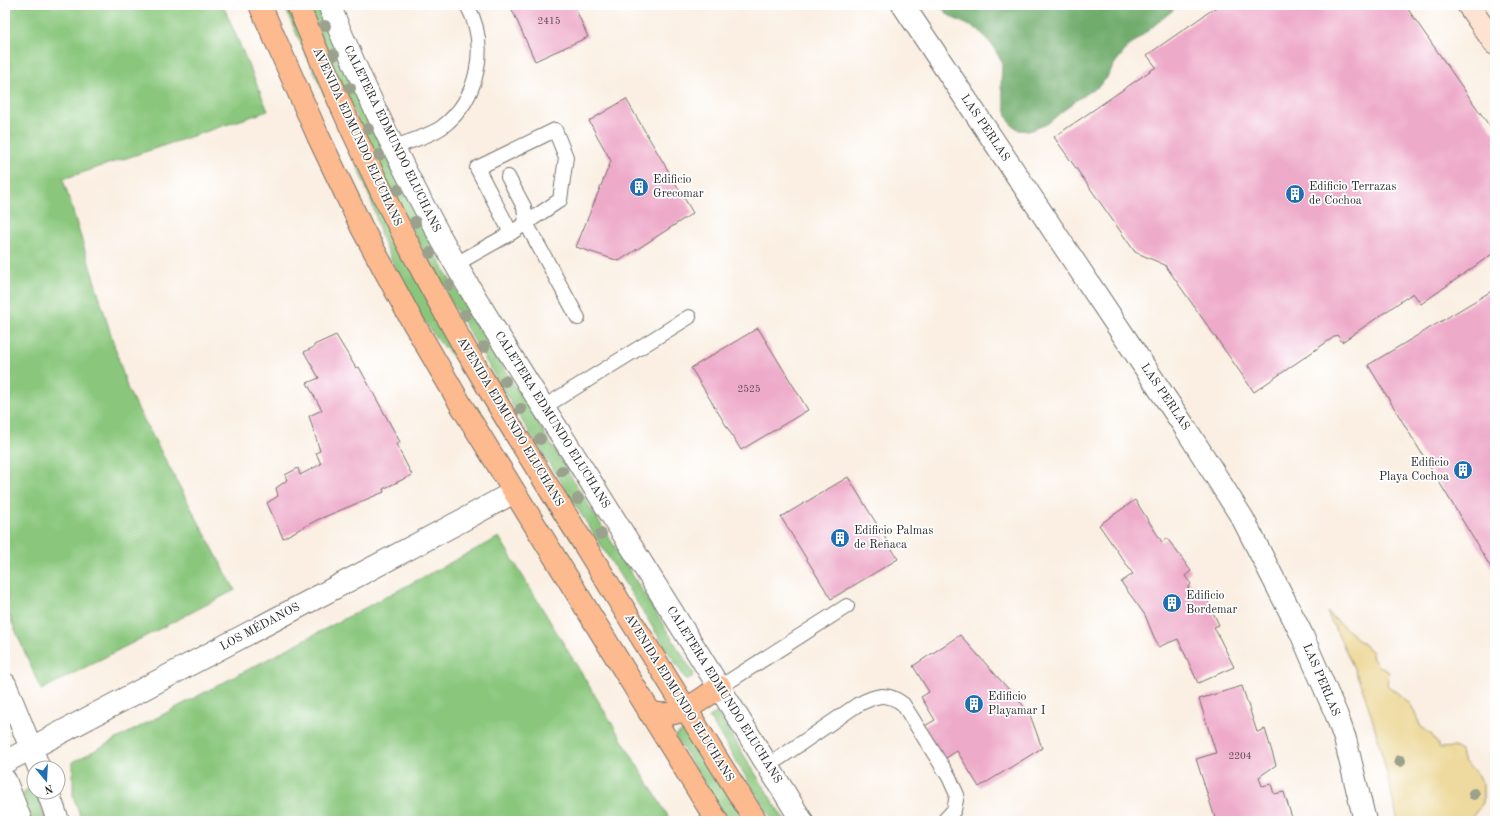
<svg xmlns="http://www.w3.org/2000/svg" width="1500" height="826" viewBox="0 0 1500 826" font-family="'Old Standard TT',serif">
<style>
.green{fill:#8ac77d;stroke:#5a7954}
.forest{fill:#6fac6c;stroke:#4d6c4c}
.sand{fill:#eeda9e;stroke:#8c8264}
.building{fill:#eeaac9}
.lines{fill:none;stroke-linecap:round;stroke-linejoin:round}
.service-casing{stroke:#73706b;stroke-width:16}
.minor-casing{stroke:#73706b;stroke-width:24}
.secondary-casing{stroke:#73706b;stroke-width:24}
.primary-casing{stroke:#73706b;stroke-width:24}
.service{stroke:#fff;stroke-width:14}
.minor{stroke:#fff;stroke-width:22}
.secondary{stroke:#fee3d2;stroke-width:22}
.primary{stroke:#fcba8e;stroke-width:22}
.tree{fill:#9aa18d}
.labels{text-anchor:middle;dominant-baseline:central;stroke-width:3.5;stroke-linejoin:round;paint-order:stroke}
.number-label{font-size:10px;fill:#5c4b52}
.street-label{font-size:12px;fill:#2b2b2b;stroke:#fff}
.poi-label{font-size:12px;fill:#2b2b2b;stroke:#fff;text-anchor:start}
</style>
<rect width="100%" height="100%" fill="#fff"/>
<filter id="ink" filterUnits="userSpaceOnUse"><feTurbulence type="fractalNoise" baseFrequency=".025" numOctaves="2"/><feDisplacementMap in="SourceGraphic" scale="8" xChannelSelector="R" yChannelSelector="G"/><feConvolveMatrix kernelMatrix="1 2 1 2 8 2 1 2 1" color-interpolation-filters="sRGB"/></filter>
<filter id="wash" filterUnits="userSpaceOnUse"><feTurbulence type="fractalNoise" baseFrequency=".012" numOctaves="4" result="noise"/><feDisplacementMap in="SourceGraphic" scale="16" xChannelSelector="R" yChannelSelector="G"/><feGaussianBlur stdDeviation="0.9" result="paint"/><feColorMatrix in="noise" values="0 0 0 0 0 0 0 0 0 0 0 0 0 0 0 0 0 1.4 0 .05"/><feComposite in="paint" operator="in"/></filter>
<g filter="url(#wash)">
<rect width="100%" height="100%" fill="#faefe2"/>
<path class="green" d="M5 5H223L268 111 63 179 128 390 235 590 41 690 5 606Z
M285 5H289L473 379 436 338 419 313 392 261 382 239 372 203 360 173 292 24Z
M307 5H319L414 212 447 275 519 393 694 674 692 677 686 680 509 400 439 281 375 159Z
M499 537 671 821H82L73 796V762Z
M717 712 785 821H773L709 717Z
M687 727 745 821H728L675 736Z
M31 788 34 789V792H36L46 821H32L23 794 26 790Z"/>
<path class="forest" d="M940 5H1179L1128 47 1115 63 1106 79 1099 86 1075 101 1047 124 1029 131 1019 130 1011 124 1007 116 1001 87 1002 62 992 45 979 30 953 18 946 13Z"/>
<path class="sand" d="M1327 612 1372 652C1371 663 1381 667 1389 672L1387 685 1410 703 1421 727 1432 735 1440 748 1454 747 1461 751 1463 760 1477 774 1483 785V803L1469 821H1398C1388 779 1379 737 1365 696 1355 667 1340 640 1327 612Z"/>
<g id="blocks">
<path class="building" d="M510 5H574L588 37 535 61Z
M1219 5H1405L1495 134V252L1421 304 1413 293 1342 342 1337 335 1254 392 1165 265 1135 252 1054 137 1156 67 1147 55Z
M626 99 693 213 619 261 576 247 611 161 589 121Z
M1495 289V574L1368 365Z
M758 328 808 410 741 450 691 368Z
M336 335 356 368 359 367 400 442 396 444 412 475 383 489 384 492 317 520 283 538 267 503 278 496 276 488 287 480 285 475 298 468 300 475 321 464 316 453 320 451 309 416 322 410 307 383 319 378 304 352 314 347V345Z
M848 477 898 559 831 599 781 517Z
M1135 500 1162 542 1167 538 1191 571 1185 576 1191 584 1186 591H1203L1219 625 1214 627 1234 667 1198 683 1178 639 1158 647 1145 615 1121 582 1133 574 1099 525Z
M960 635 1029 712 1042 748 979 787 957 751 943 760 923 727 935 720 921 697 929 692 913 666Z
M1242 686 1257 732 1265 729 1276 765 1259 777 1262 786 1271 784 1274 794 1284 792 1293 821H1216L1196 759 1216 753 1199 699Z"/>
</g>
</g>
<g filter="url(#ink)">
<use href="#blocks" fill-opacity="0" stroke="#73706b" stroke-width="1"/>
<g class="lines">
<defs>
<path id="service" d="M394 147C406 143 433 134 442 127 479 99 489 45 467 5
M508 177 524 207 526 223 560 200 566 157 555 130 477 168 511 233
M456 264 511 233 526 223 578 318
M544 407 689 317
M720 687 847 606
M768 766 857 705C875 696 885 691 903 704L949 777 957 795 954 810 944 821"/>
<path id="minor" d="M329 5C366 94 408 181 456 265 501 343 551 418 599 495 667 603 735 712 802 821
M903 5 1186 429 1243 519 1301 633 1337 716 1345 739 1365 821
M5 684 39 768
M5 762 463 520 514 492
M5 780 21 821
M48 792 58 821"/>
<path id="secondary" d="M1468 5 1495 44"/>
<path id="primary" d="M260 5 318 136 362 228 410 317 461 405 717 821
M298 5C351 136 414 263 486 384 518 440 553 494 587 549 643 640 699 731 756 821
M649 712C678 721 696 702 720 687"/>
</defs>
<use href="#service" class="service-casing"/>
<use href="#minor" class="minor-casing"/>
<use href="#secondary" class="secondary-casing"/>
<use href="#primary" class="primary-casing"/>
<use href="#service" class="service"/>
<use href="#minor" class="minor"/>
<use href="#secondary" class="secondary"/>
<use href="#primary" class="primary"/>
</g>
<g class="tree">
<circle cx="325" cy="26" r="6"/>
<circle cx="334" cy="55" r="6"/>
<circle cx="350" cy="88" r="6"/>
<circle cx="368" cy="129" r="6"/>
<circle cx="379" cy="155" r="6"/>
<circle cx="398" cy="190" r="6"/>
<circle cx="415" cy="222" r="6"/>
<circle cx="430" cy="253" r="6"/>
<circle cx="449" cy="285" r="6"/>
<circle cx="465" cy="315" r="6"/>
<circle cx="484" cy="347" r="6"/>
<circle cx="505" cy="381" r="6"/>
<circle cx="521" cy="409" r="6"/>
<circle cx="540" cy="439" r="6"/>
<circle cx="562" cy="471" r="6"/>
<circle cx="578" cy="499" r="6"/>
<circle cx="601" cy="534" r="6"/>
<circle cx="1400" cy="761" r="6"/>
<circle cx="1474" cy="794" r="6"/>
</g>
</g>
<defs>
<symbol id="building-disc" viewBox="-11 -11 22 22"><circle r="9.5" fill="#1f6fb2" stroke="#fff"/><path d="M-4-6H4V6H1V3H-1V6H-4ZM-2.5-4.3h1.7v1.8h-1.7ZM.8-4.3h1.7v1.8H.8ZM-2.5-1h1.7V.8h-1.7ZM.8-1h1.7V.8H.8Z" fill="#fff"/></symbol>
</defs>
<g fill-rule="evenodd">
<use href="#building-disc" x="628" y="176" width="22" height="22"/>
<use href="#building-disc" x="1284" y="183" width="22" height="22"/>
<use href="#building-disc" x="1452" y="459" width="22" height="22"/>
<use href="#building-disc" x="829" y="527" width="22" height="22"/>
<use href="#building-disc" x="1161" y="592" width="22" height="22"/>
<use href="#building-disc" x="963" y="693" width="22" height="22"/>
</g>
<g class="labels">
<g class="number-label">
<text x="549" y="21">2415</text>
<text x="749" y="389">2525</text>
<text x="1240" y="756">2204</text>
</g>
<g class="street-label">
<text transform="translate(985 128) rotate(56)">LAS PERLAS</text>
<text transform="translate(357 137) rotate(65)">AVENIDA EDMUNDO ELUCHANS</text>
<text transform="translate(392 139) rotate(64)">CALETERA EDMUNDO ELUCHANS</text>
<text transform="translate(1165 397) rotate(56)">LAS PERLAS</text>
<text transform="translate(552 420) rotate(58)">CALETERA EDMUNDO ELUCHANS</text>
<text transform="translate(510 422) rotate(59)">AVENIDA EDMUNDO ELUCHANS</text>
<text transform="translate(260 627) rotate(-28)">LOS MÉDANOS</text>
<text transform="translate(1321 680) rotate(67)">LAS PERLAS</text>
<text transform="translate(724 695) rotate(58)">CALETERA EDMUNDO ELUCHANS</text>
<text transform="translate(679 698) rotate(58)">AVENIDA EDMUNDO ELUCHANS</text>
</g>
<g class="poi-label">
<text x="653" y="180">Edificio<tspan x="653" dy="14">Grecomar</tspan></text>
<text x="1309" y="187">Edificio Terrazas<tspan x="1309" dy="14">de Cochoa</tspan></text>
<text x="1449" y="463" text-anchor="end">Edificio<tspan x="1449" dy="14">Playa Cochoa</tspan></text>
<text x="854" y="531">Edificio Palmas<tspan x="854" dy="14">de Reñaca</tspan></text>
<text x="1186" y="596">Edificio<tspan x="1186" dy="14">Bordemar</tspan></text>
<text x="988" y="697">Edificio<tspan x="988" dy="14">Playamar I</tspan></text>
</g>
</g>
<rect width="1500" height="826" fill="none" stroke="#fff" stroke-width="20"/>
<g transform="translate(46 780) rotate(162)"><circle r="19" fill="#ffffff" stroke="#aaaaaa"/>
<path d="M0-3L7 15L0 10L-7 15Z" fill="#1f6fb2"/>
<text y="-6" font-size="11" font-weight="bold" text-anchor="middle" fill="#2b2b2b">N</text>
</g>
</svg>
